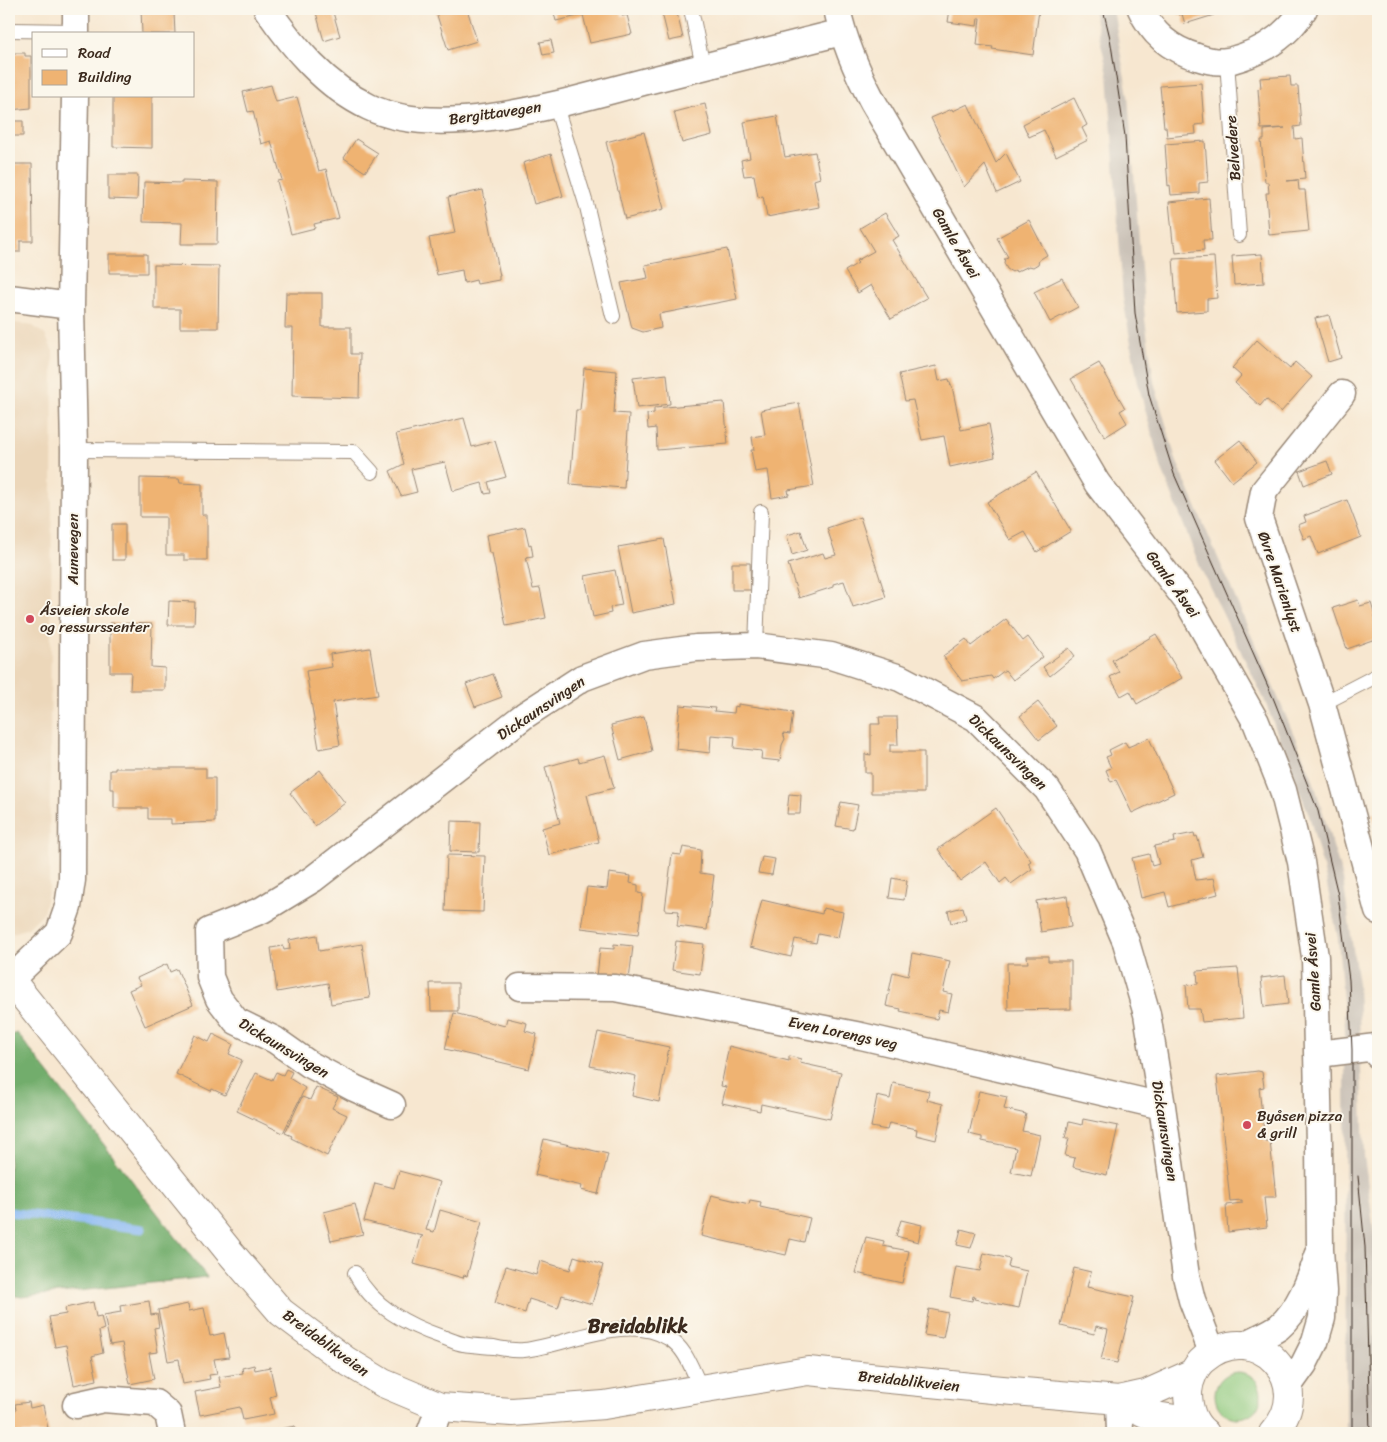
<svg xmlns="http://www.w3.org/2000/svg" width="1387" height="1442" viewBox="0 0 1387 1442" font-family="Sriracha,sans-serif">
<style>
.built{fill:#ecd7ba}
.industrial{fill:#cbc2b8}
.green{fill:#8ec97d;stroke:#647a4e}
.forest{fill:#72ad6c;stroke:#566c45}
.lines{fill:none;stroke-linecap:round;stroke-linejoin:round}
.stream{stroke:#88b8f3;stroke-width:9}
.building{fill:#efb372}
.service-casing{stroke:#987;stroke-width:16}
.minor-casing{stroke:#987;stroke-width:29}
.tertiary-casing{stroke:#987;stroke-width:30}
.service{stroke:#fff;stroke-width:14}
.minor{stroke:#fff;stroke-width:26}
.tertiary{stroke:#fff;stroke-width:28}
.tram{stroke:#3b2a1e;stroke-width:1}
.poi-dot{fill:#d1495b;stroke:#fbf7ec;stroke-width:2}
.labels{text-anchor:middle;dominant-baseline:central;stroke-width:4;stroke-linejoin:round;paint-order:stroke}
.street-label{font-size:15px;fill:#3b2a1e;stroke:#fbf7ec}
.poi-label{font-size:15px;fill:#3b2a1e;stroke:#fbf7ec;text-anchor:start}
.district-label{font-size:20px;font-weight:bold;fill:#3b2a1e;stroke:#fbf7ec}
</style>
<rect width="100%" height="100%" fill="#fbf7ec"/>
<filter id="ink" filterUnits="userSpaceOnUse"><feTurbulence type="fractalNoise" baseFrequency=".02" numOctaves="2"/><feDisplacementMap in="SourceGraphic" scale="10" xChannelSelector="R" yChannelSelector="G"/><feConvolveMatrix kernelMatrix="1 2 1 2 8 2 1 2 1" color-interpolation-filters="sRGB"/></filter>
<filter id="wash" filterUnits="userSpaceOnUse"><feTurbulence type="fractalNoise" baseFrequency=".0096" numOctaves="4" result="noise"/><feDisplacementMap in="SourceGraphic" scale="20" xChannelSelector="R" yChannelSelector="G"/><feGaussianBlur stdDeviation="1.12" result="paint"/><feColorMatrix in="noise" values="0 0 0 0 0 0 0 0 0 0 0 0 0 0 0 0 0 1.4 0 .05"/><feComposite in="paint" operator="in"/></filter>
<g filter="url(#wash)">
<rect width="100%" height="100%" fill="#f7e7d0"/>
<path class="built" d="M9 311H13L15 323 33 326 45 335 53 351 49 888 43 913 28 928 10 934 9 933Z"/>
<path class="industrial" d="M1093 9H1113L1128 96 1145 320 1154 382 1176 460 1312 777 1343 879 1358 984 1364 1156 1376 1248 1374 1405H1378V1433H1346L1345 1026 1338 938 1325 875 1309 815 1264 699 1200 567 1160 464 1138 383 1123 298 1108 73Z"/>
<path class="green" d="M1215 1395a23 23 0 1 1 46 0a23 23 0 1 1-46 0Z"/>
<path class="forest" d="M17 1033 207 1277 22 1297 9 1295V1036Z"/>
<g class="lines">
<path class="stream" d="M9 1212 142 1229"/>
</g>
<g id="blocks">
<path class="building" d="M141 9H166V13H174L175 34H142Z
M315 9H332L340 36 324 41Z
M435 9H467L477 41 448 50Z
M553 9H621L622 16 627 15 632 34 590 43 583 15 556 21Z
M661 9H676L683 38 669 41Z
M950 9H1045V11L1039 10 1033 55 992 49 993 47 977 45 980 18H978L977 26 948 22Z
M1178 9H1212L1214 15 1185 24 1182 14 1179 15Z
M551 40 554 53 543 55 540 42Z
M9 53H25V56H31V108L9 110Z
M1290 76 1291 86H1298L1301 126 1294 127 1295 139 1302 138 1305 179 1287 181 1298 180 1299 190H1305L1309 231 1269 235 1266 193H1269L1268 182H1265L1261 140H1264V130L1285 128 1261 129 1258 89 1261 88 1260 78Z
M1201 83 1204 124 1195 125 1196 134 1167 137 1166 127H1164L1160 86Z
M271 85 276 102 297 97 319 171 326 169 339 218 314 224 315 228 291 234 277 181 282 180 271 141 261 144 253 111 248 112 243 92Z
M113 96H152V148L113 147Z
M1074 98 1087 125 1082 128 1088 140 1056 156 1044 130 1029 137 1023 124Z
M705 104 712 135 682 143 674 112Z
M968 104 996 163 1006 153 1020 182 997 193 985 165 964 187 931 118 952 109 953 111Z
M777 116 785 157 815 152 820 178 814 180 819 207 767 217 763 196 758 197 754 175 744 176 741 160 750 158 744 122Z
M9 121H23V136H9Z
M644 132 664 209 625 219 606 142Z
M356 139 378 153 365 172 344 158Z
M1205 141 1208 182 1199 183V193L1171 195 1170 185 1168 186 1165 144Z
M551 154 563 196 534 204 523 163Z
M9 164H32L33 241H20V252H9Z
M108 175H138L137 200 108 199Z
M182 181 218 182 217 244H181L182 223 143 222 144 182 182 183Z
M483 190 500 276H499V280L477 284 476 280 464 283 462 270 437 275 429 238 455 233 448 197Z
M1209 198 1212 240H1203L1204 250 1176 253 1175 243H1173L1169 202Z
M885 213 899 236 892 240 927 298 891 319 871 285 858 293 845 271 858 263 856 261 874 251 860 228Z
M1029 220 1047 255 1039 260 1038 264 1033 267 1029 266 1016 272 1015 270 1012 272 1007 269 1004 263 1005 258 1008 257 997 238Z
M727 249 737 299 659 314 661 328 643 332 632 328 621 283 648 278 645 265Z
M109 254H147V273H109Z
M1262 254 1264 283 1234 285 1232 256Z
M1214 257 1217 298 1207 299V311L1177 313 1173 259Z
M154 265 219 266 218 328H180V309H154Z
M1062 278 1078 307 1050 322 1034 292Z
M286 293H322V327H351V354H360L359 398 292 396 293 328H285Z
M1329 315 1341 358 1328 362 1315 318Z
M1257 340 1290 369 1295 362 1312 377 1281 412 1266 399 1260 406 1235 383 1241 376 1232 368Z
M1099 363 1125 408 1120 411 1127 423 1105 437 1071 379Z
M936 366 939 381 949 379 951 386H952L961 430 989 424 995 457 950 467 944 436 922 440 913 400 905 401 899 374Z
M584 368 617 371 614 413 629 414 624 488 570 484 576 410H580Z
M667 374 670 404 637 408 633 378Z
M724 402 728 444 657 450 656 428 648 429 647 414 654 413V408Z
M799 403 814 486 788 490 789 495 772 498 768 470 755 472 751 450H754L752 437 765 435 761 410Z
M464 418 472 447 495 441 506 477 488 482 491 493 485 494 482 483 453 491 445 462 411 469 417 492 401 496 390 471 404 464 396 434Z
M1240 440 1257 462 1232 482 1215 460Z
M1327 461 1332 474 1304 485 1299 471Z
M1036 472 1071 531 1037 552 1025 532 1010 540 987 502Z
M140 478 179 479 180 483 202 484V515H207V560H184V555H166V517H140Z
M1347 500 1361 537 1318 554 1311 536 1304 539 1298 525 1306 522 1304 516Z
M860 517 886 597 853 607 844 581 833 584V587L799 598 788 564 823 553 825 558 836 555 827 528Z
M112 524H125V560H112Z
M525 527 529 545 531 544 533 556 526 557 533 589 540 588 546 618 506 626 492 553H489L486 535Z
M801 531 807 550 792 555 787 535Z
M664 539 676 604 631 613 618 547Z
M732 563H750L751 590H732Z
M615 570 622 605 610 607 611 613 593 617 585 576Z
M1358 600 1360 606 1371 603 1378 626V638L1347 649 1333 608Z
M169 601 195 602 194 625H168Z
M1006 619 1023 641 1028 637 1043 657 1013 680 1005 670 993 679 991 676 962 681 943 656 966 639 971 646Z
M110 623 152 624 151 667 165 668V690H130L131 672H110Z
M1156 634 1182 678 1137 704 1130 691 1121 696 1110 677 1119 672 1112 660Z
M370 648 378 695 333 702 340 745 319 749 306 671 332 667 330 654Z
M1069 648 1075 656 1050 676 1043 667Z
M493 674 502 697 475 707 466 684Z
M1038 702 1057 726 1039 740 1020 716Z
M738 704 793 712 790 734 783 733 785 739 782 745 780 761 761 759 762 751 734 748 735 737 711 735 710 753 676 749 680 705 715 708 714 711 734 713 735 706 738 707Z
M644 717 652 751 620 760 611 725Z
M879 717H897L898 745H890V752H924V793H871V773H865V754L871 755V724H880Z
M1149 738 1174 793 1132 813 1116 780 1111 782 1106 770 1111 768 1106 757 1111 755 1109 750 1125 742 1128 747Z
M605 755 614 788 587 795 599 842 549 855 542 828 560 823 545 767 578 758 579 762Z
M115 768H206V778H215V822L171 824V819H148V808H114V789H110V770H115Z
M320 770 345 803 315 826 290 793Z
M789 794 801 795 800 814H787Z
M841 802 858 805 853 829 836 826Z
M996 808 1031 861 1028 863 1032 869 1011 884 1006 878 1000 883 986 862 960 881 938 849Z
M1378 812V833L1372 814Z
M451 821 480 822 479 852 450 851Z
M1194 833 1195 837 1197 836 1203 857 1192 860 1196 880 1214 878 1218 894 1169 907 1165 892 1141 898 1132 858 1149 854 1152 866 1159 864 1154 846 1175 842 1174 837Z
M683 847 701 850 700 873 714 875 707 930 677 926 679 911 665 910 672 854 681 855Z
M447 855 485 856 483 912 445 911Z
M762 857 775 859 772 875 758 873Z
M609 873 631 876 630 883 638 885V893L643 894 638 935 581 928 587 887 607 889Z
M892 878 907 881 904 900 889 898Z
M1067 896 1071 927 1041 932 1036 901Z
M762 900 822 914 823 908 843 912 838 938 818 934 816 943 795 939 791 957 750 947Z
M963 907 966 919 951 923 948 911Z
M317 935 319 951 362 944 370 998 331 1004 328 983 277 992 271 948 283 946 284 950 290 949 289 940Z
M676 941 704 944 700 974 672 970Z
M614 944 633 946 629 980 597 977 600 948 614 949Z
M912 953 950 961 943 992 952 994 948 1012 939 1010 937 1019 900 1011 901 1009 886 1006 893 972 908 976Z
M1027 956H1048V961H1071V1009L1008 1010 1007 963H1028Z
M167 964 170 972 177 969 193 1005 145 1026 129 990 141 985 137 978Z
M1238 968 1243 1018 1202 1022 1200 1009H1188L1186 985 1198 984 1197 971Z
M1285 975 1288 1004 1264 1007 1261 978Z
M430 983H458V1011H431Z
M454 1013 505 1026 507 1018 527 1023 525 1031 537 1034 529 1069 445 1049Z
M598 1032 669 1047 659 1102 632 1096 636 1076 590 1066Z
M213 1034 233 1044 229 1054 242 1060 225 1095 212 1089 211 1091 176 1074 195 1035 209 1042Z
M729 1046 789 1061V1056L801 1059 800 1063 841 1072 830 1119 761 1104 760 1111 722 1103 726 1087 721 1086Z
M286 1069 292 1072 289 1078 305 1088 283 1133 237 1111 256 1073 272 1080 276 1072 283 1075Z
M1258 1071 1262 1072 1264 1087 1259 1088 1265 1141H1270L1276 1197H1264L1267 1227 1228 1232 1226 1205 1242 1203V1200L1230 1201 1217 1076Z
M893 1083 929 1091 927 1100 943 1104 936 1140 916 1135 917 1129 889 1123 887 1130 871 1127 877 1096 890 1099Z
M316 1087 338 1097 332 1108 347 1115 327 1156 291 1138 292 1136 285 1133 302 1097 310 1100Z
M979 1091 1007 1097 1004 1109 1026 1114 1022 1131 1040 1135 1031 1176 1011 1172 1016 1148 982 1141V1137L969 1134Z
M1083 1119 1118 1126 1107 1175 1073 1167 1075 1158 1065 1156 1069 1138H1065L1069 1122 1082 1125Z
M544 1139 608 1154 598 1194 581 1190 582 1186 535 1175Z
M399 1171 440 1182 426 1230 434 1232 440 1210 482 1222 467 1276 464 1275 463 1278 414 1264 421 1237H423V1236L364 1221 375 1183 394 1188Z
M711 1195 749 1204 750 1200 761 1202 760 1207 810 1218 804 1242 790 1239 786 1255 701 1236Z
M355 1204 363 1234 331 1241 324 1212Z
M901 1220 922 1225 918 1242 896 1236Z
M961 1229 976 1233 971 1248 957 1245Z
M866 1237 884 1241 883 1246 909 1251 902 1283 856 1273Z
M984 1253 1010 1259 1008 1267 1027 1271 1019 1308 974 1299 975 1297 973 1296 972 1301 950 1297 956 1267 980 1271Z
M574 1256 603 1265 592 1304 562 1295 558 1308 529 1299 525 1313 495 1303 506 1266 536 1275 540 1261 570 1270Z
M1074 1268 1091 1272 1087 1287 1134 1297 1117 1363 1101 1360 1108 1329 1096 1326 1094 1334 1061 1326Z
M149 1301 151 1315 157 1314 159 1327 154 1328 158 1352 149 1353 154 1379 130 1384 122 1343 110 1345 104 1315 121 1312 120 1306Z
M93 1302 96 1317 101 1316 104 1329 99 1331 103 1353 92 1356 97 1380 74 1385 66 1345 55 1347 49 1317 66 1314 65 1308Z
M188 1304 189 1311 204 1308 210 1336 224 1333 229 1357 214 1359 217 1374 209 1375 210 1379 183 1384 179 1365H180L179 1359 168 1361 158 1310Z
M929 1309 948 1313 943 1338 924 1335Z
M254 1365 255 1370 270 1367 276 1395 270 1397 274 1414 243 1420 240 1407 200 1415 195 1392 221 1387 219 1377 243 1373 242 1368Z
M29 1402 30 1408 43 1405 49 1433H9V1411L16 1410 15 1404Z
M295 1426 296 1433H264V1432Z"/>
</g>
</g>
<g filter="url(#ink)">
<use href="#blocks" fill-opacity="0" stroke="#987" stroke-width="1"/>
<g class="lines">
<defs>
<path id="service" d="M691 9 703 67
M9 30 76 31
M1227 61 1239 235
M555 103 587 207 613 316
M74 450 354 452 372 472
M756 646 761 512
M1322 704 1378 675
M355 1273C373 1307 407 1325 442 1337 449 1339 456 1343 463 1344 473 1346 484 1346 494 1347 503 1349 514 1351 524 1350 567 1345 628 1313 668 1338 686 1348 692 1370 701 1388"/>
<path id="minor" d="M76 9V34
M267 9C294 48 325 86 369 107 443 143 575 99 651 80 715 64 778 48 842 32
M837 9C844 42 857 72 873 102L1097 483 1188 602 1256 722 1283 790 1301 862 1315 957 1319 1145 1320 1250 1323 1291 1322 1318 1315 1342 1304 1364 1289 1385
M1141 9C1152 34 1170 49 1197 57 1206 60 1217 63 1227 61 1232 61 1237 58 1242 57 1269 48 1289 33 1304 9
M9 298 71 306
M1342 394 1264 491 1259 518 1322 704 1378 911
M10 980 59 933 68 907 72 880 74 450 71 306 75 96
M520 987 615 988 861 1036 1162 1106
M1318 1054 1376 1047 1378 1055
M392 1105 354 1088 309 1064 275 1040 236 1021 219 999 210 977 209 931 262 910 313 879 525 715 582 678 644 655 696 648 756 646 831 656 900 678 976 718 1047 789 1087 850 1126 942 1147 1014 1162 1106 1186 1276 1192 1300 1212 1352
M1245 1345C1255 1339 1269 1334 1279 1327 1299 1310 1310 1280 1318 1256
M1119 1400 1120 1433
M76 1405 103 1399 155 1403 168 1414 172 1433
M430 1433 440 1407"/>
<path id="tertiary" d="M9 978 228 1250 281 1312 345 1360 383 1383 440 1407 512 1412 604 1405 808 1371 1002 1390 1119 1400 1146 1394 1193 1373
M1119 1400 1149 1415 1195 1422
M1205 1433C1192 1423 1188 1408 1188 1392 1189 1380 1195 1366 1204 1359 1256 1315 1319 1384 1273 1433"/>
</defs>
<use href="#service" class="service-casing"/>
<use href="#minor" class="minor-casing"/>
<use href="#tertiary" class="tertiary-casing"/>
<use href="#service" class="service"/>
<use href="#minor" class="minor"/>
<use href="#tertiary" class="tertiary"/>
<path class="tram" d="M1103 9 1110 38 1125 136 1135 313 1149 395 1174 474 1274 700 1318 811 1338 895 1349 980 1352 1050V1433
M1358 1176 1365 1247 1370 1433"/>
</g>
</g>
<g class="poi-dot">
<circle cx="30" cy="619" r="5"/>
<circle cx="1247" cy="1125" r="5"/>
</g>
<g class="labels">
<g class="street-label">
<text transform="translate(495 113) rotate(-8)">Bergittavegen</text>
<text transform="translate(1233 148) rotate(-94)">Belvedere</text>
<text transform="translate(956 243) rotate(60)">Gamle Åsvei</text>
<text transform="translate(73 549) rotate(-90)">Aunevegen</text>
<text transform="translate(1280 582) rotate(71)">Øvre Marienlyst</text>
<text transform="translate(1173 584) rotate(54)">Gamle Åsvei</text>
<text transform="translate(541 708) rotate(-34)">Dickaunsvingen</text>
<text transform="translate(1008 752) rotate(44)">Dickaunsvingen</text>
<text transform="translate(1313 972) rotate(-94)">Gamle Åsvei</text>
<text transform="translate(843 1033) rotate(12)">Even Lorengs veg</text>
<text transform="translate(284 1048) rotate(31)">Dickaunsvingen</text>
<text transform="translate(1165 1131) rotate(81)">Dickaunsvingen</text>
<text transform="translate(326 1343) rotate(36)">Breidablikveien</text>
<text transform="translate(909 1381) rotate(6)">Breidablikveien</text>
</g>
<g class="poi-label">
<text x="40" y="610">Åsveien skole<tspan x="40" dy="17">og ressurssenter</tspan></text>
<text x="1257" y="1116">Byåsen pizza<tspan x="1257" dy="17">&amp; grill</tspan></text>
</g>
<g class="district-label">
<text x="638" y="1326">Breidablikk</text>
</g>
</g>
<rect width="1387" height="1442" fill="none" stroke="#fbf7ec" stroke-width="30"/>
<rect x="32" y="32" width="162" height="65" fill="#fbf7ec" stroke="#aea59a"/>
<rect x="42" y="49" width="25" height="8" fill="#ffffff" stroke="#aea59a"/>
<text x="78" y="58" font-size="15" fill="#3b2a1e">Road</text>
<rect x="42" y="70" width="25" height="15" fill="#efb372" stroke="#aea59a"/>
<text x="78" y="82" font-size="15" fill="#3b2a1e">Building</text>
</svg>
